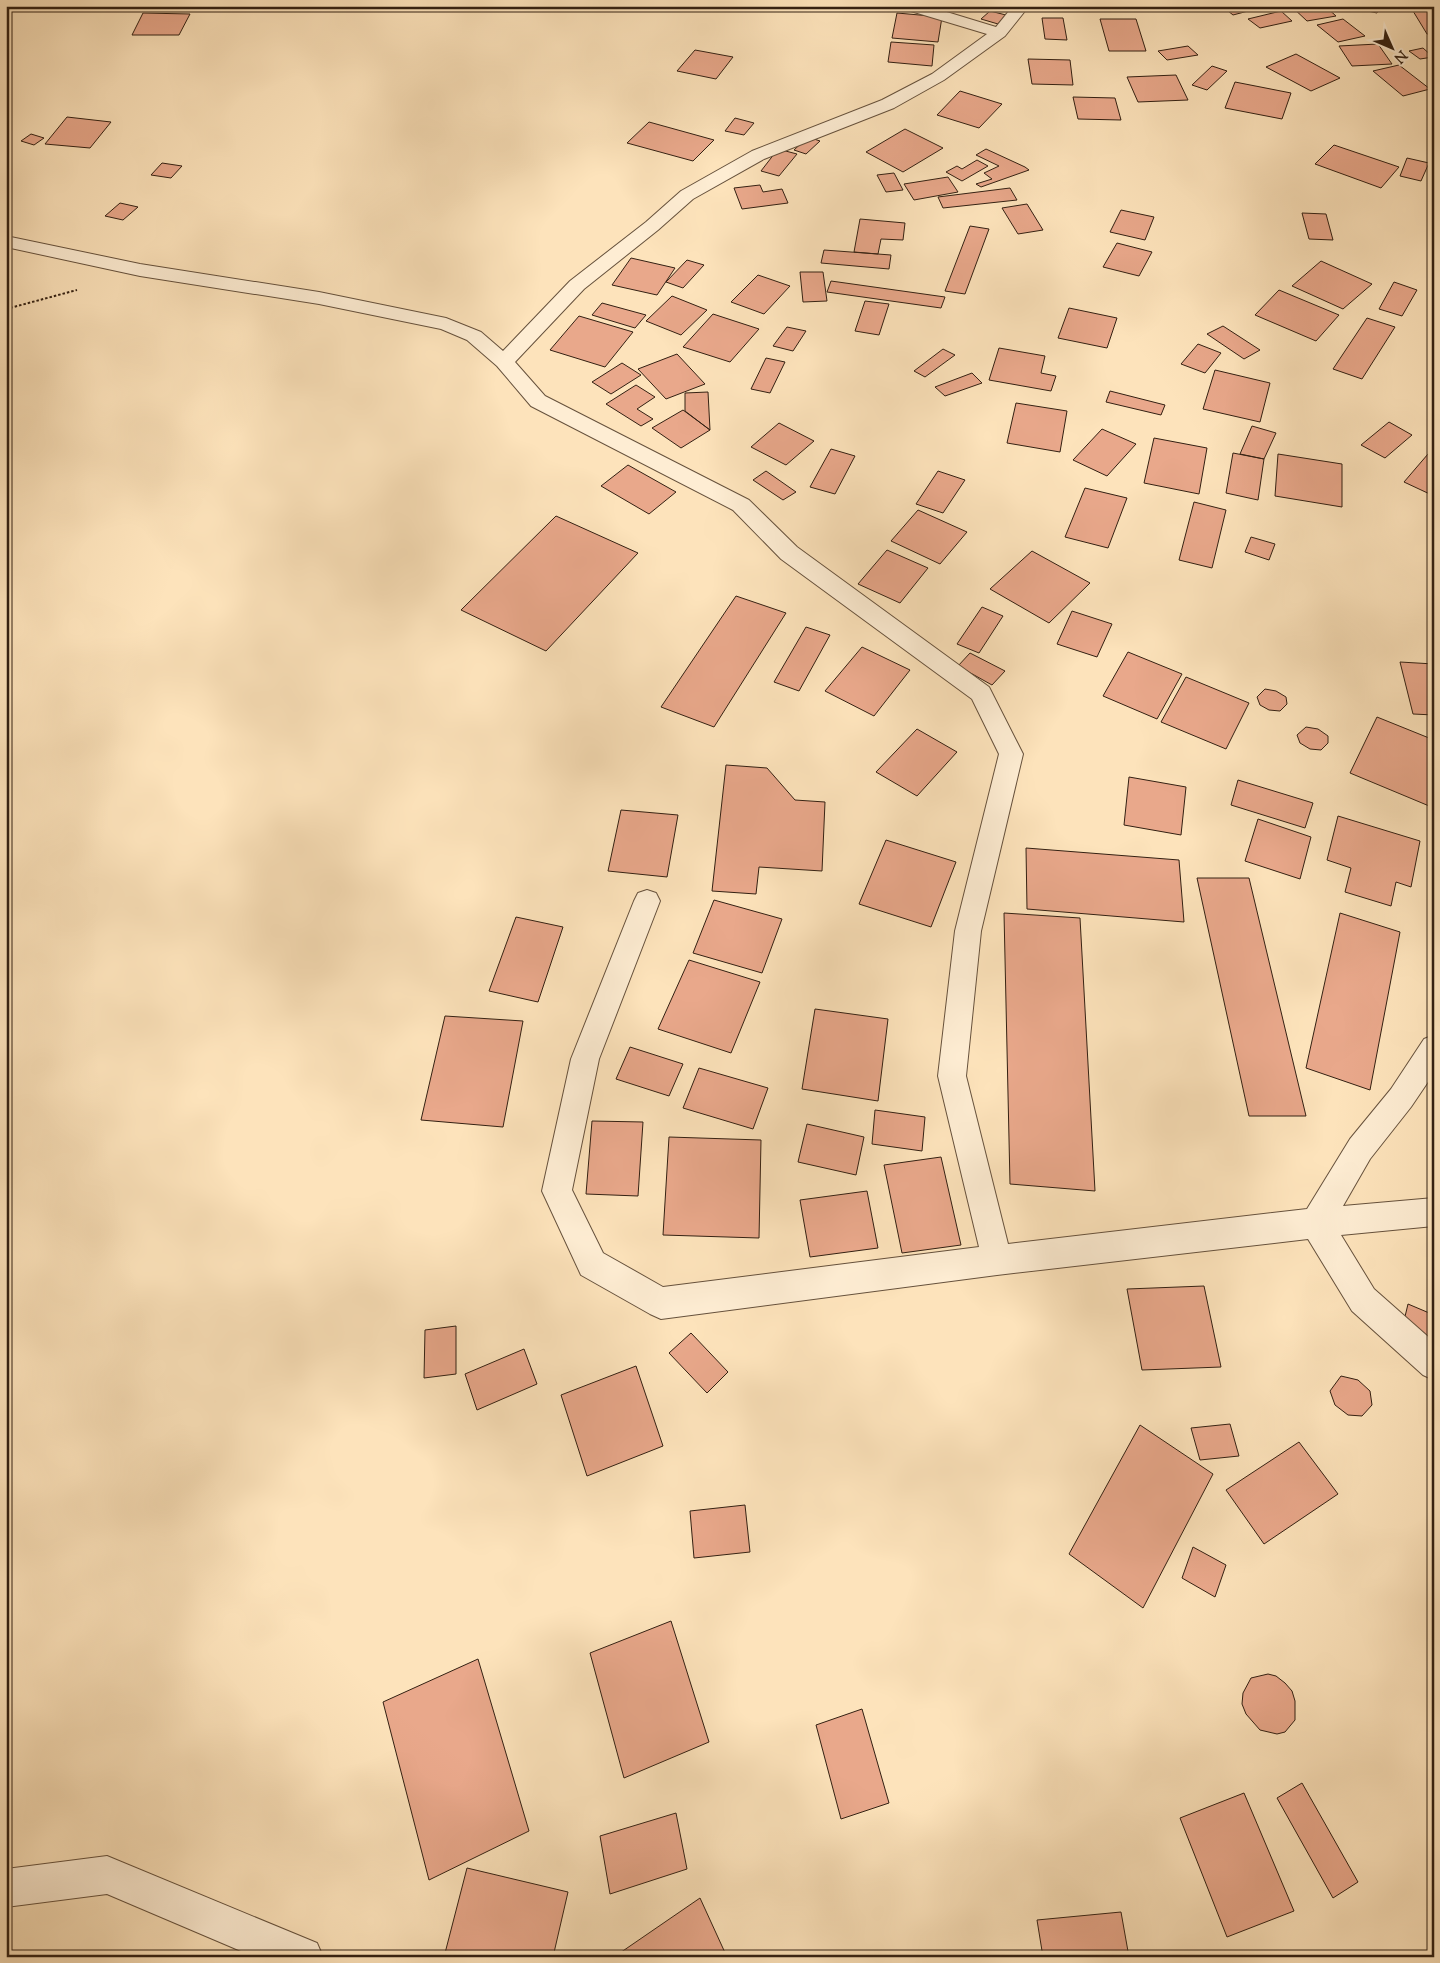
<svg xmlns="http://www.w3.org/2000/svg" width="1440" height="1963" viewBox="0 0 1440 1963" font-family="'Sorts Mill Goudy',serif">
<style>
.building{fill:#e9a88b;stroke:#332012}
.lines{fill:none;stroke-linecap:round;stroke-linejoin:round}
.street-casing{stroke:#66513c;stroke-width:2}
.path{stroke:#332012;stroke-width:2;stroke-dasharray:2.5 2;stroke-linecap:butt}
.street{fill:#feedd3;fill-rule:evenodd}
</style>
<rect width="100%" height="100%" fill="#fde3bb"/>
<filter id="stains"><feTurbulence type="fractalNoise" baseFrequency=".004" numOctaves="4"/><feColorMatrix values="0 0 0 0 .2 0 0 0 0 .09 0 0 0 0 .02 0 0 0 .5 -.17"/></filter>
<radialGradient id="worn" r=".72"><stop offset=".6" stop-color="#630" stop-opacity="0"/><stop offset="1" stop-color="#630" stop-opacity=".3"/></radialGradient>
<path class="building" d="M1222 6H1267L1233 15Z
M1291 6H1325L1336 16 1307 21Z
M1365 6H1381L1377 13 1363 10Z
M990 11 1006 15 998 24 981 19Z
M1281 11 1292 21 1260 28 1248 19Z
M1413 11H1434V34H1427Z
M143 13 190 14 179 35H132Z
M897 13 942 17 938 42 892 38Z
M1042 18H1063L1067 40 1045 39Z
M1100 19H1136L1146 51H1109Z
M1343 19 1365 36 1338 42 1317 25Z
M891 42 934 45 932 66 888 62Z
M1378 44 1392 64 1352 66 1339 46Z
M1188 46 1198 55 1167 60 1158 51Z
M1423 48 1433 57 1420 59 1409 51Z
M695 50 733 57 716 79 677 71Z
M1296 54 1340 78 1311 91 1266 67Z
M1028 59 1070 60 1073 85 1032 84Z
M1399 65 1430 89 1403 96 1373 71Z
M1212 66 1227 71 1207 90 1192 85Z
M1176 75 1188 100 1138 102 1127 77Z
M1235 82 1291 93 1282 119 1225 108Z
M960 91 1002 104 979 128 937 115Z
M1073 97 1115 98 1121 120 1078 119Z
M67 117 111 122 90 148 45 144Z
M735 118 754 123 744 135 725 131Z
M649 122 714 140 693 161 627 143Z
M905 129 943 148 903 172 866 152Z
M31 134 44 138 34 145 21 141Z
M808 137 820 141 806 154 794 150Z
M1334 145 1399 167 1381 188 1315 164Z
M778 149 797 154 779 176 761 171Z
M986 149 1025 167 1029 170 981 187 976 184 992 179 984 173 999 166 976 155Z
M1407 158 1429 163 1421 181 1400 176Z
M977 160 988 166 962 181 946 172 957 166 962 169Z
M162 163 182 166 171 178 151 175Z
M894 173 903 190 886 192 877 175Z
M948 177 958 192 914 200 904 184Z
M760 185 763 192 782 189 788 203 742 209 734 188Z
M1010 188 1017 200 943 208 938 197Z
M120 203 138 207 123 220 105 216Z
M1027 204 1043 230 1018 234 1002 208Z
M1121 210 1154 217 1145 240 1110 232Z
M1302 213 1326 214 1333 240 1309 239Z
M860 219 905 223 903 240 881 239 878 254 854 252Z
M970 226 989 229 965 294 945 291Z
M1117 243 1152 252 1139 276 1103 267Z
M824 250 891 255 889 269 821 263Z
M631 258 675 268 657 295 612 285Z
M687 260 704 265 683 288 666 282Z
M1321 261 1372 284 1343 309 1292 286Z
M800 272H823L827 301 803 302Z
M758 275 790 286 764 314 731 302Z
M831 281 945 297 941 308 827 292Z
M1394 282 1417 290 1402 316 1379 309Z
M1279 290 1339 315 1316 341 1255 315Z
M672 296 707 310 681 335 646 321Z
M865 301 889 304 879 335 855 331Z
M602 303 646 315 635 328 592 315Z
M1069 308 1117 318 1107 348 1058 338Z
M713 314 759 329 730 362 683 347Z
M579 316 633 332 605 367 550 350Z
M1367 318 1395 327 1362 379 1333 369Z
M1223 326 1260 350 1244 359 1207 334Z
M787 327 806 331 793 351 773 346Z
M1198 344 1221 353 1205 373 1181 364Z
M999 348 1045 356 1041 373 1056 376 1051 391 989 380Z
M943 349 955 355 925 377 914 371Z
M677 354 705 384 666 399 638 369Z
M766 358 785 362 770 393 751 389Z
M622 363 641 375 611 394 592 382Z
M1215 370 1270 383 1260 422 1203 409Z
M972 373 982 383 945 396 935 387Z
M636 385 655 397 637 409 653 419 641 426 606 404Z
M1110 391 1165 405 1161 415 1106 402Z
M708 392 710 430 685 411V393Z
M1016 403 1067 411 1060 452 1007 443Z
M683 410 710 430 681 448 652 428Z
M1389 422 1412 435 1385 458 1361 445Z
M779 423 814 441 786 465 751 447Z
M1252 426 1276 433 1264 459 1240 454Z
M1102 429 1136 444 1107 476 1073 460Z
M1154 438 1207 448 1199 494 1144 483Z
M1434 447V496L1404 482Z
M831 449 855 456 835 494 810 487Z
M1233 453 1264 459 1258 500 1226 493Z
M1278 454 1342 464V507L1275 496Z
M628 465 676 492 649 514 601 486Z
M766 471 796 492 783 500 753 480Z
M938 471 965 480 943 513 916 504Z
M1085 488 1127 498 1108 548 1065 537Z
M1194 502 1226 510 1212 568 1179 560Z
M918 510 967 532 940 564 891 541Z
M556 516 638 553 546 651 461 610Z
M1251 537 1275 544 1269 560 1245 552Z
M887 550 928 568 900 603 858 584Z
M1032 551 1090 583 1049 623 990 589Z
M736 596 786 613 714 727 661 707Z
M982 607 1003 616 979 653 957 644Z
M1072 611 1112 624 1097 657 1057 644Z
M806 627 830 635 799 691 774 682Z
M862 647 910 670 874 716 825 691Z
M1128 652 1182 674 1157 719 1103 696Z
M970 653 1005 671 992 685 958 666Z
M1400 662 1434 664V715L1413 714Z
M1186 677 1249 703 1226 749 1161 722Z
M1265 689 1276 691 1286 697 1287 704 1280 711 1269 710 1260 705 1257 697Z
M1377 717 1434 740V808L1350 773Z
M1306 727 1318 729 1328 736V743L1321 750 1310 749 1300 743 1297 735Z
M917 729 957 752 917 796 876 772Z
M726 765 767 768 795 800 825 802 822 871 759 867 756 894 712 891Z
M1129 777 1186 787 1181 835 1124 825Z
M1238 780 1313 803 1305 828 1231 805Z
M621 810 678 815 667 877 608 871Z
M1338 816 1420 841 1411 887 1396 882 1391 906 1345 892 1351 868 1327 860Z
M1258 819 1311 837 1300 879 1245 861Z
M886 840 956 862 931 927 859 904Z
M1026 848 1179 860 1184 922 1027 909Z
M1197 878H1249L1306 1116H1249Z
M714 900 782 919 762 973 693 953Z
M1004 913 1080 918 1095 1191 1010 1184Z
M1340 913 1400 932 1370 1090 1306 1068Z
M516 917 563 927 538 1002 489 991Z
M689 960 760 982 731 1053 658 1029Z
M815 1009 888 1019 878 1101 802 1089Z
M445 1016 523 1021 503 1127 421 1120Z
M630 1047 683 1064 669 1096 616 1079Z
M699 1068 768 1088 753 1129 683 1108Z
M875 1110 925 1117 922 1151 872 1144Z
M592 1121 643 1122 638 1196 586 1194Z
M807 1124 864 1137 856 1175 798 1162Z
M669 1137 761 1140 759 1238 663 1235Z
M941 1157 961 1245 902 1253 884 1165Z
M867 1191 878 1248 810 1257 800 1200Z
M1204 1286 1221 1367 1142 1370 1127 1289Z
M1408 1304 1434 1315V1339L1403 1325Z
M456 1326V1374L424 1378 425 1330Z
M691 1333 728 1372 707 1393 669 1353Z
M524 1349 537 1384 477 1410 465 1374Z
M636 1366 663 1446 587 1476 561 1395Z
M1341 1376 1358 1380 1370 1391 1372 1405 1362 1416 1348 1415 1335 1405 1330 1391Z
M1230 1424 1239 1456 1200 1460 1191 1428Z
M1140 1425 1213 1474 1143 1608 1069 1554Z
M1299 1442 1338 1494 1264 1544 1226 1490Z
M745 1505 750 1552 694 1558 690 1511Z
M1193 1547 1226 1565 1215 1597 1182 1578Z
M671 1621 709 1742 624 1778 590 1653Z
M478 1659 529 1831 429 1880 383 1702Z
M1268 1674 1276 1676 1285 1683 1292 1691 1295 1701V1720L1285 1732 1277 1734 1260 1730 1246 1714 1242 1704 1243 1693 1251 1678Z
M862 1709 889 1803 841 1819 816 1725Z
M1302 1783 1358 1882 1333 1898 1277 1798Z
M1244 1793 1294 1911 1227 1937 1180 1818Z
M676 1813 687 1869 610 1894 600 1836Z
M467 1868 568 1892 553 1957H444Z
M700 1898 727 1957H614Z
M1121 1912 1129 1957H1043L1037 1920Z"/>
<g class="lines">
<defs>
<path id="street" d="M902 6H927L996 27 1013 6H1029L1005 36 944 80 894 108 764 159 693 199 658 230 584 289 515 362 545 396 749 500 797 547 989 687 1023 754 981 931 966 1076 1008 1244 1307 1209 1350 1139 1391 1089 1424 1039 1434 1035V1073L1411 1107 1370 1159 1343 1206 1434 1198V1226L1341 1235 1374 1289 1434 1342V1380L1423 1375 1352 1311 1308 1239 997 1275 661 1319 650 1314 581 1275 542 1191 571 1059 634 901 638 893 647 890 656 893 660 901 599 1059 572 1190 603 1253 663 1287 979 1247 938 1076 955 931 999 754 972 699 781 559 733 510 531 406 497 366 467 340 441 329 319 304 140 276 6 247V236L140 264 319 292 446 318 481 332 503 351 570 281 646 222 681 191 752 151 882 100 932 74 987 34 904 9Z
M107 1856 317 1943 323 1957H255L107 1894 6 1907V1869Z"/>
</defs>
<use href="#street" class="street-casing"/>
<path class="path" d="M6 309 77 290"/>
<use href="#street" class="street"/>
</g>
<rect width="1440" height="1963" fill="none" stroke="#fde3bb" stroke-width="25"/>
<rect x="8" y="8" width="1425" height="1948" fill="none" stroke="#332012" stroke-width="2.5"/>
<rect x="12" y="12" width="1415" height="1938" fill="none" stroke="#332012"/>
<g transform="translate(1392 48) rotate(135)" stroke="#feedd3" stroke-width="4" paint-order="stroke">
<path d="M0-4L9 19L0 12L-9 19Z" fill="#332012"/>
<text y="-8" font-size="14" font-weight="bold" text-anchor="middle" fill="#332012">N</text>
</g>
<rect width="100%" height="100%" filter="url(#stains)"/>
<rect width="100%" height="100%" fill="url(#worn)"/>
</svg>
